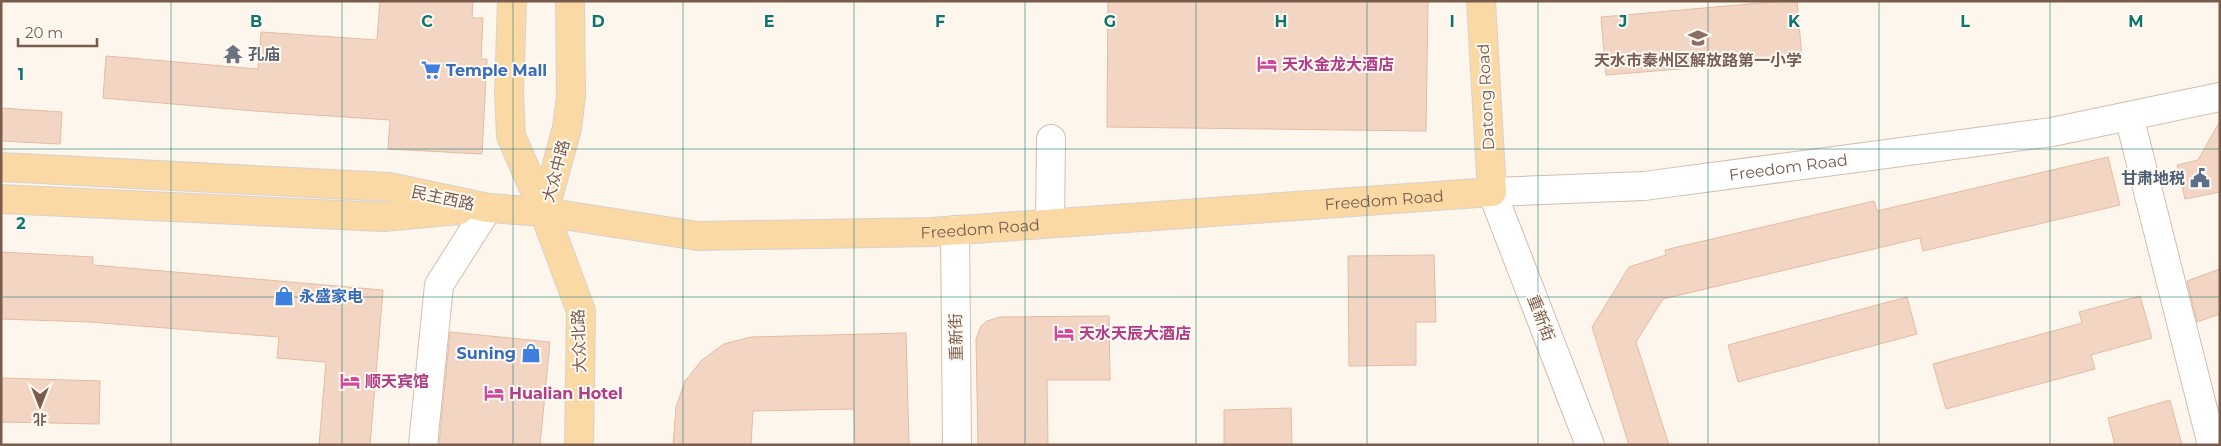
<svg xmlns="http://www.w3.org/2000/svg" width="2221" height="446" viewBox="0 0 2221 446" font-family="Montserrat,'Noto Sans SC',sans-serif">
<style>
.building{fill:#f3d5c3;stroke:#e6bba3}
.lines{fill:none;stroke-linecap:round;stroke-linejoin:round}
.minor-casing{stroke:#d1beb0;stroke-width:30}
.major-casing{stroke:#dad1cd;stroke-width:30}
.minor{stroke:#fff;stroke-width:28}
.major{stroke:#fbd9a5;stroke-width:28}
.grid{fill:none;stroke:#0f766e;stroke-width:1;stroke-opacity:0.55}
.labels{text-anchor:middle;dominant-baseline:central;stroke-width:4;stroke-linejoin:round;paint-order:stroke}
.worship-label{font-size:16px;font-weight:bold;fill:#5b616d;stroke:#fffaf3;text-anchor:start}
.education-label{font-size:16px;font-weight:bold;fill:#785e54;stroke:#fffaf3}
.hotel-label{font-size:16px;font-weight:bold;fill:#b23c85;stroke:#fffaf3;text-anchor:start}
.shop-label{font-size:16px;font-weight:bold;fill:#366cbe;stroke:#fffaf3;text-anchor:start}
.street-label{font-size:16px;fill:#7a5c4d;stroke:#fffaf3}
.service-label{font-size:16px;font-weight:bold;fill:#4e5e75;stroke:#fffaf3;text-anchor:end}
.grid-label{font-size:16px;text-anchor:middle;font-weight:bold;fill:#0f766e;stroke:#fffaf3;stroke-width:4;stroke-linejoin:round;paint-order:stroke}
</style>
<rect width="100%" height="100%" fill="#fdf6ec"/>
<path class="building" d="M380 1H473L472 18H483L481 59H487L482 154 388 149 390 120 255 111 103 98 106 56 258 69 261 32 377 40Z
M1108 1H1428L1426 131 1107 127Z
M1784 1H1797L1802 59 1606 75 1601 17Z
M1 108 62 112 60 144 1 141Z
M2220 121V192L2185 199 2177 165 2198 160Z
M2108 157 2120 205 1923 251 1920 238 1663 299 1636 342 1669 445H1629L1592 327 1629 267 1666 255 1665 250 1874 201 1877 211Z
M1 252 93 257V265L383 290 370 445H319L326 362 277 358 279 337 90 322 1 319Z
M1434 255 1436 322H1416V365L1349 366 1348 256Z
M2220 269V314L2197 322 2187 281Z
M2140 296 2152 338 2091 355 2095 369 1946 409 1933 364 2082 323 2079 312Z
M1907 297 1917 334 1738 382 1728 345Z
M1109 316 1110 380H1047L1048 445H978L976 339 981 326 987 321 1000 317Z
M450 332 550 342 540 445H439Z
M906 333 909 445H855L854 409 753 411 751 445H673L676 407 685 381 702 360 724 344 751 337Z
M1 378 100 381 99 424 1 422Z
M2170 400 2182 445H2115L2108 418Z
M1291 408 1292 445H1224V410Z"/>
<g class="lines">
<defs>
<g id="minor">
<path d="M2129 116 2212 445"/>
<path d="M1050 223 1051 139"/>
<path d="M955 230 957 445"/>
<path d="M423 445 439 285 488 208"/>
<path id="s1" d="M1590 445 1492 192 1644 186 2052 132 2220 97"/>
</g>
<g id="major">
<path d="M512 1 509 93 511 136 544 212 581 311 579 445"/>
<path id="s2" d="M1 167 389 187 488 208 544 212 698 236 932 232 1492 192 1481 1"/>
<path d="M1 199 383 217 459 210"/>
<path d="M544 212 567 128 571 96 570 1"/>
</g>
</defs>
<use href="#minor" class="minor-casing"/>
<use href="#major" class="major-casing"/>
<use href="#minor" class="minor"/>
<use href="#major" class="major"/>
</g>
<path class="grid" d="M171 1V445M342 1V445M513 1V445M683 1V445M854 1V445M1025 1V445M1196 1V445M1367 1V445M1538 1V445M1708 1V445M1879 1V445M2050 1V445M1 149H2220M1 297H2220"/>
<defs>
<symbol id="school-bare" viewBox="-9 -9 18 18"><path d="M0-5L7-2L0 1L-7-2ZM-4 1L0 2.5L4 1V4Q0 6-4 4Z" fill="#8d6e63" stroke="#fffaf3" stroke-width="2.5" paint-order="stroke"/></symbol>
<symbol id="temple-bare" viewBox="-9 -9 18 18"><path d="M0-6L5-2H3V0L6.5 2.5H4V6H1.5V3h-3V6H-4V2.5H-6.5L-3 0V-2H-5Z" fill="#6b7280" stroke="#fffaf3" stroke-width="2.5" paint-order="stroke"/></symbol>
<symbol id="hotel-bare" viewBox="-9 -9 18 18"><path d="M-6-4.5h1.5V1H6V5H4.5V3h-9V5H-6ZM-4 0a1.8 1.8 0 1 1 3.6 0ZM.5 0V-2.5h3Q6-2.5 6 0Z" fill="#d1479c" stroke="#fffaf3" stroke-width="2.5" paint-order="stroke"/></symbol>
<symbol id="supermarket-bare" viewBox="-9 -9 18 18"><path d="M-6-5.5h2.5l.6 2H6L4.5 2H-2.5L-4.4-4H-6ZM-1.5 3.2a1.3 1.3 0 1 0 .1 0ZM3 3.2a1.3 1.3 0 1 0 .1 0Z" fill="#3f7fe0" stroke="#fffaf3" stroke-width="2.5" paint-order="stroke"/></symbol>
<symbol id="civic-bare" viewBox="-9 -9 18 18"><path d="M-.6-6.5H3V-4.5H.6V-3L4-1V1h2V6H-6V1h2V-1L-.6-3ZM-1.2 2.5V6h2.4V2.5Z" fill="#5c6f8a" stroke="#fffaf3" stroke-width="2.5" paint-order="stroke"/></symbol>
<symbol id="shop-bare" viewBox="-9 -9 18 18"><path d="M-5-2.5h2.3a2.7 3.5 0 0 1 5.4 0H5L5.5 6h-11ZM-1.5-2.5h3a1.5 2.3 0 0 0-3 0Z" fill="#3f7fe0" stroke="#fffaf3" stroke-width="2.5" paint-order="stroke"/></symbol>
</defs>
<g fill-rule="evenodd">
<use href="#school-bare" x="1684" y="24" width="28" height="28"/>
<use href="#temple-bare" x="219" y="40" width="28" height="28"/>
<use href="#hotel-bare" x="1253" y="50" width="28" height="28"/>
<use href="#supermarket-bare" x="417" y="56" width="28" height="28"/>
<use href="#civic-bare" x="2186" y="164" width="28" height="28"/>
<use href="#shop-bare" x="270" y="282" width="28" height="28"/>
<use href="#hotel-bare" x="1050" y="319" width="28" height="28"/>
<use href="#shop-bare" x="517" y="339" width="28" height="28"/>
<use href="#hotel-bare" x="336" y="367" width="28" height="28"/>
<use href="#hotel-bare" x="480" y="379" width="28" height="28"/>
</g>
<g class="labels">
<g class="worship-label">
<text x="248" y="54">孔庙</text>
</g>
<g class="education-label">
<text x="1698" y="60">天水市秦州区解放路第一小学</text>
</g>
<g class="hotel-label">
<text x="1282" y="64">天水金龙大酒店</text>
<text x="1079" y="333">天水天辰大酒店</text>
<text x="365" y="381">顺天宾馆</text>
<text x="509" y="393">Hualian Hotel</text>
</g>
<g class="shop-label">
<text x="446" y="70">Temple Mall</text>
<text x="299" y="296">永盛家电</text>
<text x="516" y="353" text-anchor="end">Suning</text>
</g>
<g class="street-label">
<text transform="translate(1486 97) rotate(-93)">Datong Road</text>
<text stroke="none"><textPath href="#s1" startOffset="569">Freedom Road</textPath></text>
<text transform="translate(556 171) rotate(-75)">大众中路</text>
<text transform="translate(443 198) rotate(12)">民主西路</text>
<text stroke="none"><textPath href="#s2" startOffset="1389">Freedom Road</textPath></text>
<text stroke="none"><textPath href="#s2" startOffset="984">Freedom Road</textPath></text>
<text transform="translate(1541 318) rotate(69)">重新街</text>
<text transform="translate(956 337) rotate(-91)">重新街</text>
<text transform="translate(579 341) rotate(-92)">大众北路</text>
</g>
<g class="service-label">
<text x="2185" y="178">甘肃地税</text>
</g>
</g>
<g class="grid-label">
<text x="256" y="27">B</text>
<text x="427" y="27">C</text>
<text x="598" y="27">D</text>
<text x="769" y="27">E</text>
<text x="940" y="27">F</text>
<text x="1110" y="27">G</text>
<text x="1281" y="27">H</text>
<text x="1452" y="27">I</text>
<text x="1623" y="27">J</text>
<text x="1794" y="27">K</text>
<text x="1965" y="27">L</text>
<text x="2136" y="27">M</text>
<text x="21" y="80">1</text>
<text x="21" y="229">2</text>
</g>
<rect width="2221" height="446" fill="none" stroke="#7a5c4d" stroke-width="5"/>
<g transform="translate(40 406) rotate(180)" stroke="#fffaf3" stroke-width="4" paint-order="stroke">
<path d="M0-4L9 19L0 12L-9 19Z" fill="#7a5c4d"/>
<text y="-8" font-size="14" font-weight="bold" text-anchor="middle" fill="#7a5c4d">北</text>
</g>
<path d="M18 38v8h79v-8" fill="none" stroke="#7a5c4d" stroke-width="2.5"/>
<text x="25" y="38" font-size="15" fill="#7a5c4d" stroke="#fffaf3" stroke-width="4" paint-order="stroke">20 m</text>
</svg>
